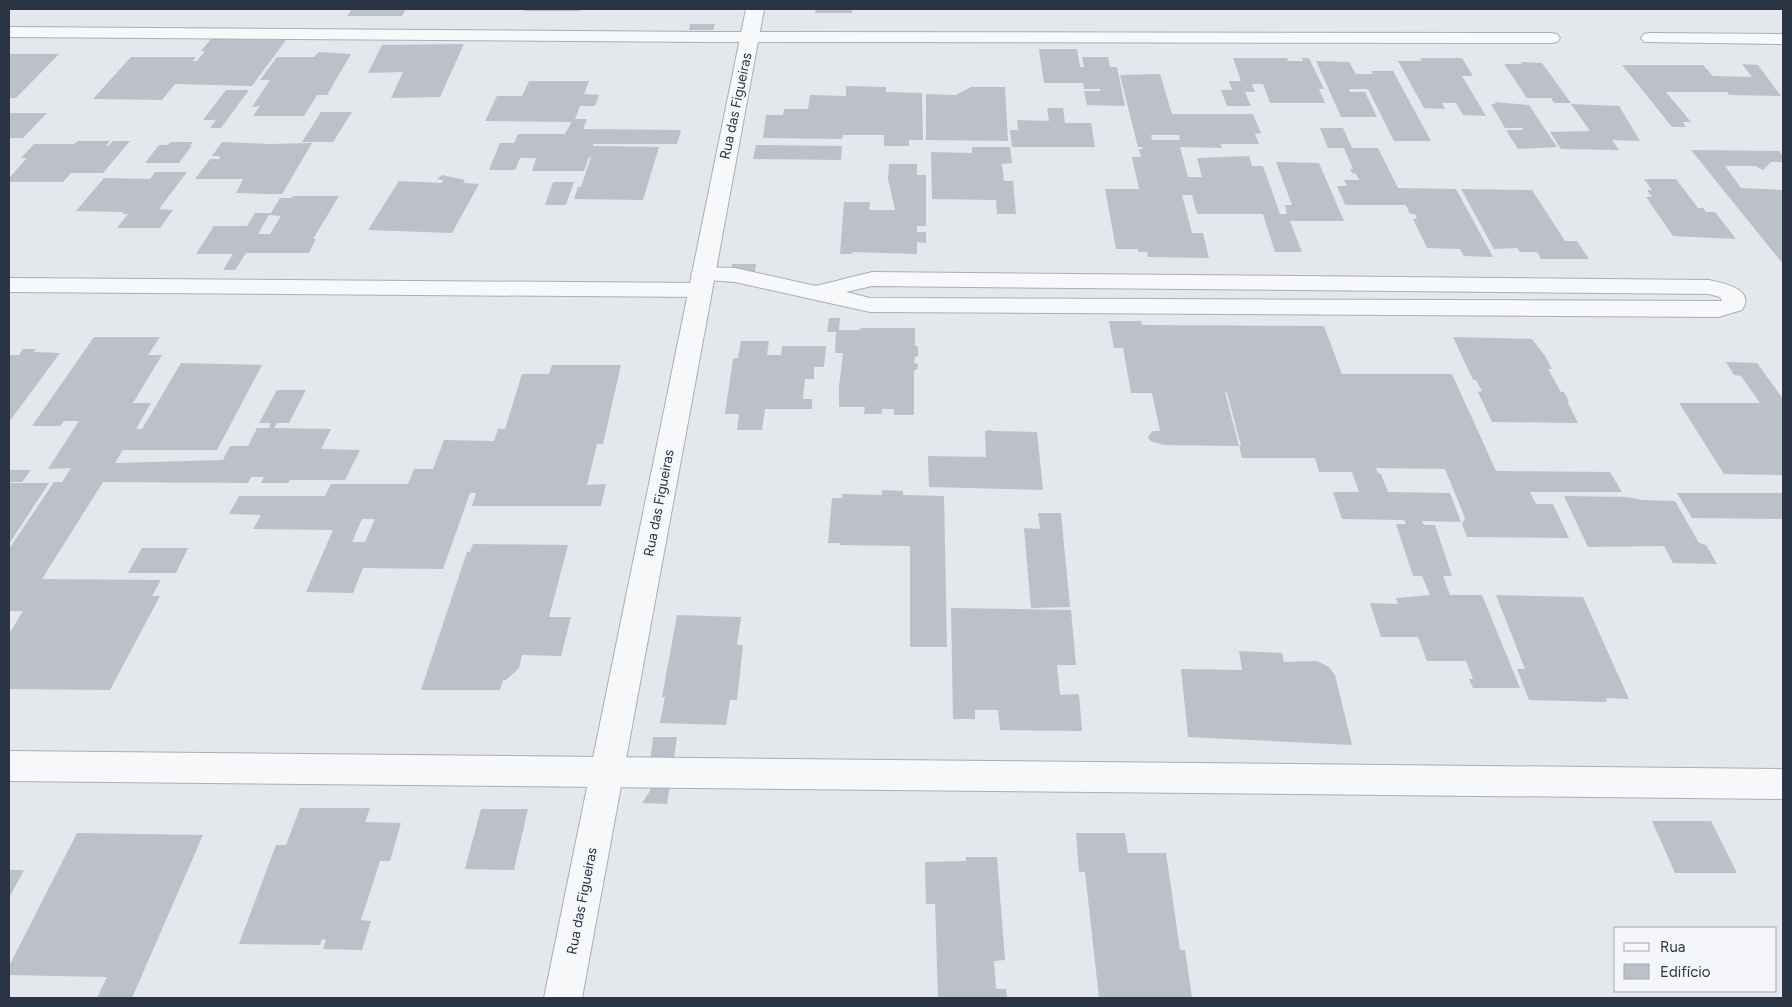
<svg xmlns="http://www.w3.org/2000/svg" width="1792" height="1007" viewBox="0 0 1792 1007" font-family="Figtree,sans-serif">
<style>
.building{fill:#bbc0ca;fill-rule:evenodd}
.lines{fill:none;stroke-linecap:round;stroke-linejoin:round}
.minor-casing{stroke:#a9aeb7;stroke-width:2}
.tertiary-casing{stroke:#a9aeb7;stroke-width:2}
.minor{fill:#f7f8fa;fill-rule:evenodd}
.tertiary{fill:#f7f8fa;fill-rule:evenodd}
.labels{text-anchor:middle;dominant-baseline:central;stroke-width:5;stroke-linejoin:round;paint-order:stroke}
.street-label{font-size:14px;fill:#2b3445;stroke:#f4f6f9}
</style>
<rect width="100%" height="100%" fill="#e4e7ec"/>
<path class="building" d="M352 9H406L402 16H347Z
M526 9H581L580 11H524Z
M816 9H852V13H815Z
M690 24H715L713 30H689Z
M211 39 286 40 252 86 175 84 162 100 93 99 131 57H196L193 61H197L205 51H201Z
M464 44 440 97 391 98 403 72 368 73 382 45Z
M1039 49H1077L1080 67H1084L1082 57H1108L1110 67H1117L1125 106 1087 105 1084 91H1100V89H1084L1083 83H1044Z
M319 52 351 54 327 95H317L304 116H253L260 106 252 107 270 80H260L277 57H314Z
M9 54H59L16 98H9Z
M1233 58H1287L1288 61H1303L1302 58H1309L1324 89H1319L1325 103H1270L1263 84H1252L1255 92H1245L1251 106H1227L1221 90H1232L1229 81H1241Z
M1420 58H1462L1473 76H1462L1486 116 1463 115 1456 103H1442L1445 109 1424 108 1398 61H1422Z
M1316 61 1349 62 1356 74H1373L1371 71H1393L1431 141H1394L1368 89H1349L1350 92H1365L1377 117H1341Z
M1520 62 1542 63 1571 103H1554L1551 98H1527L1504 64H1522Z
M1742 64 1758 65 1781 96 1729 95 1727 92H1644L1622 65H1703L1713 76 1752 77Z
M1160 74 1172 114H1253L1261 133 1255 134 1259 144H1220L1222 148 1180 147 1188 177H1202L1197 158 1249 156 1252 166H1263L1280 214H1287L1285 205H1292L1276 162 1319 163 1344 221H1290L1302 252H1275L1263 214H1197L1192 195H1182L1192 233H1203L1209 258 1148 257 1147 252H1138V249H1116L1105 189H1139L1132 157H1141L1139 149H1143L1142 147H1138L1120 75ZM1151 135H1179L1180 140H1152Z
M529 81H589L584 94 599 95 595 106H580L575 119H587L583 129 681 130 677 144H593V146L659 147 643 200 574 199 578 187H581L591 157H589L584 171H532L536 158H520L515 170H489L500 143H514L518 134H565L570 125 571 122 485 121 497 96H522Z
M846 86 886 87V92L922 93 923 140H909V146H884V135H843L842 139 763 138 766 115H783L784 109H808L810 95 846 96Z
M971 87H1005L1008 141 926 140V94L956 95Z
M226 90H249L221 128H210L216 120H203Z
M1644 92H1666L1691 122H1683L1686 127H1672Z
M1494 102 1529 105 1557 147 1518 149 1506 130H1524L1522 128H1505L1491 104H1496Z
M1571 104 1619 106 1640 141 1612 140 1619 150 1561 149 1550 132 1590 131Z
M1047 108H1063L1065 123H1091L1095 147H1012L1010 130H1018L1017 120 1049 121Z
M321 112H352L333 142H302Z
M9 113H47L23 138H9Z
M1320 128H1343L1352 148H1378L1398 188 1456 189 1493 257 1464 256 1460 249 1427 248 1413 219H1417L1415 214H1410L1406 205H1345L1337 186H1347L1344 180H1359L1356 174 1352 173 1350 169H1353L1344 148H1328Z
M78 141H110L106 146H108L113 141H130L103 173H71L63 182H9V178L27 158H21L34 144H74Z
M171 142H193L190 145H192L179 163H145L159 145H167Z
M222 142 270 144 312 143 282 194H269L236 193 243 179H195L210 159H220L219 156H212Z
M756 145 842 146 841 160 753 159Z
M972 147H1010L1012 163 1002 164 1004 181H1013L1016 214H997L996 200 932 199 931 152 972 153Z
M1691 150 1779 151 1783 156V162H1771L1763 170 1755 166H1725L1741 188 1783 190V264Z
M889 164H917V175H926V226H917V232H926V243L917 242V254L852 252 853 254H840L844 202H870L869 210H895L888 179Z
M155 172H187L159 209 173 210 160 228H117L128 214H122L124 212 76 211 104 178 150 179Z
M442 175 465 180 463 183 479 184 452 233 368 230 399 181 442 183 443 180 437 179Z
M1644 179H1676L1698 208H1703L1706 212H1715L1736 239 1673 236 1646 197H1652L1647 190H1652Z
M553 182H574L566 205H545Z
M1461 189 1532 190 1565 241H1577L1589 259H1541L1537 252H1520L1517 248 1494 249Z
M293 196H339L313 239H316L309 253H246L235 270H223L233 254H196L214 226H247L255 213H271L280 198H292ZM269 215 281 216 270 234H258Z
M732 264H756L754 277 731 276Z
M829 318H840L839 330H860L861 328H915V346H918V357L915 356 914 363 918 364 917 370H914V415H894V409H882V414H864L865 407H839V386L843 353H835L836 332H827Z
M1109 321H1141L1142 325 1324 326 1342 374H1452L1496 471 1610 472 1622 492H1530L1536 504H1553L1569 538 1467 537 1462 524 1465 518 1445 469 1376 468 1378 473 1381 474 1388 492 1450 493 1461 522 1422 521 1424 525H1435L1452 576H1443L1450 595H1482L1520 688H1473L1469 679H1473L1466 661H1427L1418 637H1381L1370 603 1398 604 1396 598 1430 595 1422 576H1413L1396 524H1406L1404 520 1342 519 1333 492H1359L1352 472H1319L1315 458H1242L1239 446 1163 445 1151 441 1148 438 1149 435 1153 431H1160L1152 393H1131L1123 348H1114ZM1225 392 1227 393 1241 446H1239Z
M94 337H160L148 355H162L133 403H151L136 429H142L181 363 262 365 217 450H123L115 463 223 460 230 446H248L257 428H269L271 423H259L277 390H306L289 423H277L274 428 331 429 321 449 360 450 345 480H290L288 483H261L264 477H251L248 483 103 482 42 579 161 580 152 596H160L110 690 9 689V634L23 611H9V549L54 482H62L71 468 48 469 79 421H64L60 426H32Z
M1453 337 1532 339 1545 356 1552 369H1548L1561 392H1564L1569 401H1567L1578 423 1492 422 1478 392 1482 391 1476 380H1473Z
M741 341H769L767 355H781L782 346H826L824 367H814V379H805L803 399H812V409H765L762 430H737L739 414H725L733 359 738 358Z
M23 349H36L34 352 60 353 9 422V355H19Z
M1726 362 1757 363 1783 399V475L1724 474 1679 403H1760L1741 376 1734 375Z
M552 365H621L603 444H597L587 485 606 484 601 506H472L476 493H470L443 569 363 568 353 593 306 592 333 530 253 529 261 515 229 514 239 496H325L331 484H408L414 469H433L444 440 494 441 498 429H505L522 374H549ZM362 519H375L365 542H352Z
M988 429 992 431 1037 432 1043 490 929 487 928 456 986 457 985 431H988Z
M9 470H31L22 482H9Z
M9 483H49L9 544Z
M882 490 903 491V495L944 496 947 647H910V546L840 545 839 543H828L832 498H842V494L882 495Z
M1677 493H1783V519L1692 518Z
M1564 496 1627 497 1642 500 1675 501 1699 543 1706 545 1717 564 1673 563 1664 546 1588 547Z
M1038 513H1061L1070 607 1031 608 1024 528 1040 529Z
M473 544 568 545 549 617H571L561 656 522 655 519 668 506 680H503L500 690H421L467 552H470Z
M142 548H188L176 573H128Z
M1496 595 1583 597 1629 699 1606 698 1607 702 1529 700 1517 669H1525Z
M951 608 1071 610 1076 665H1057L1060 695 1079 694 1082 731 1000 730 998 710H975V719H953Z
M677 615 741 617 737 645H743L737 700H730L726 725 660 723 665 697H662Z
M1239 651 1282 653 1284 662 1317 661 1329 667 1335 675 1352 745 1188 737 1181 669 1242 670Z
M653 737H677L667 804 642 803 650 791V762Z
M300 808H370L365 822 401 823 390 861H380L361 920 371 921 362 950 323 949 326 940 322 939 320 945 239 944 276 845H286Z
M481 809H528L514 870 465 869Z
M1652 821H1711L1737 873H1675Z
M77 833 203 835 132 998H97L107 977 9 975V966Z
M1076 833H1125L1128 853H1166L1180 950H1185L1192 998H1099L1085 872H1079Z
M966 857H997L1005 960 994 961 996 989H1006L1007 998H938L935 904H926L925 862 966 861Z
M9 870H24L9 898Z"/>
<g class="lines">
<defs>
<path id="minor" d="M9 27 707 32 1551 33 1557 34 1560 38 1557 42 1551 43 707 42 9 37Z
M1650 33 1783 34V44L1644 42 1641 38 1644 34Z
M702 267 735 268 816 286 872 272 1709 280C1723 283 1756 289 1742 310L1718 317 870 312 735 282 694 279 691 274 694 269ZM872 286 1709 294 1720 297 1722 301 870 298 846 292Z
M9 278 700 283 708 285 712 290 708 295 700 297 9 292Z
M9 751 1783 769V799L9 781Z"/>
<path id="tertiary" d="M746 9H764L582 998H544Z"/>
</defs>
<use href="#minor" class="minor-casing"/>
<use href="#tertiary" class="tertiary-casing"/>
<use href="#minor" class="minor"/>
<use href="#tertiary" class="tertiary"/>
</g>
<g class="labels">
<g class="street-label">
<text transform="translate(736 106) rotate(-78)">Rua das Figueiras</text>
<text transform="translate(659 503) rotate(-79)">Rua das Figueiras</text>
<text transform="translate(582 901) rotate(-79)">Rua das Figueiras</text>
</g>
</g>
<rect width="1792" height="1007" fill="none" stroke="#2b3445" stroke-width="20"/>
<rect x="1614" y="927" width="162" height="65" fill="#f4f6f9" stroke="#a4a8b1"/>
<rect x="1624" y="943" width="25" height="8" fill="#f7f8fa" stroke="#a4a8b1"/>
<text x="1660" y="952" font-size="15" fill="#2b3445">Rua</text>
<rect x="1624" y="964" width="25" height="15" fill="#bbc0ca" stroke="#a4a8b1"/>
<text x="1660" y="977" font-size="15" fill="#2b3445">Edifício</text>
</svg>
